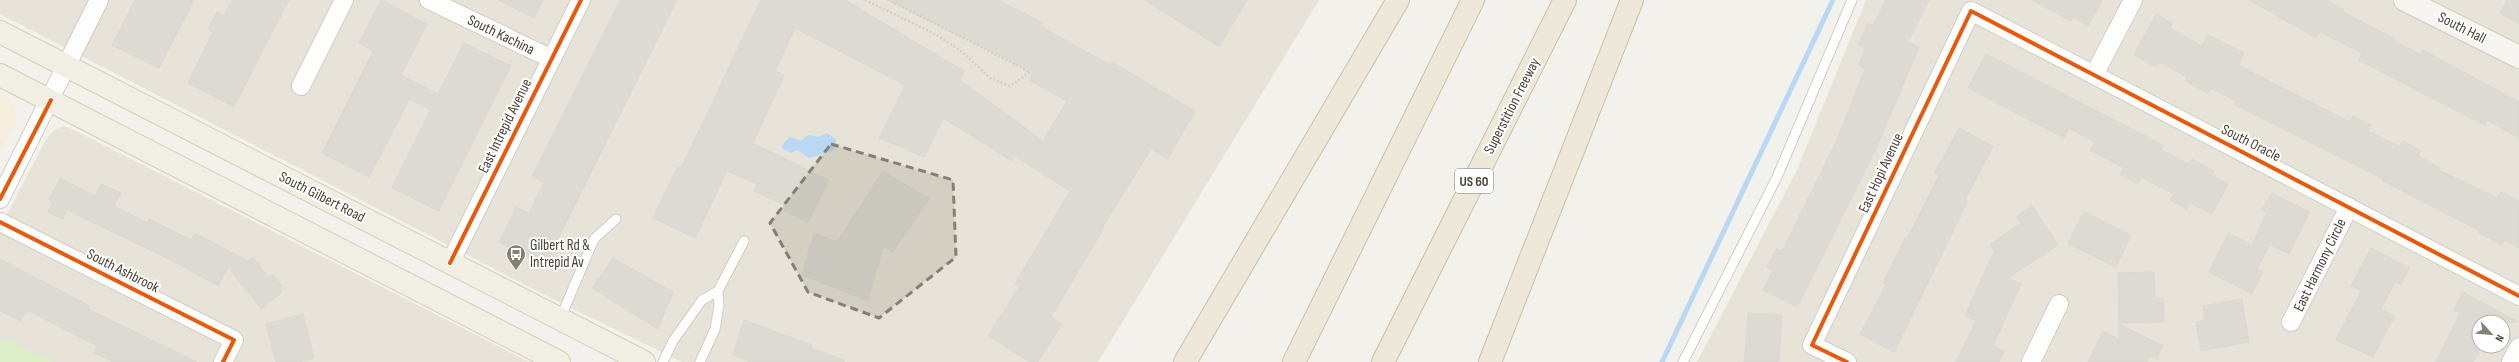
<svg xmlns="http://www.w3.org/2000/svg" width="2519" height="362" viewBox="0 0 2519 362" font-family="'Sofia Sans Condensed',sans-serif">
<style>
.residential{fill:#e7e3d8;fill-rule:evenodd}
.commercial{fill:#f6eedd}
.green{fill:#ddefc9}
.water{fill:#b8d8f3}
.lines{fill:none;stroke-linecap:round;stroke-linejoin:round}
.stream{stroke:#b8d8f3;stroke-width:5}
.building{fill:#dcdad3;stroke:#dbd8d1}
.lane-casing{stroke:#d0cec8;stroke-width:11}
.street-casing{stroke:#d0cec8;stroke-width:20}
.secondary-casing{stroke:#d2cfc1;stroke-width:24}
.primary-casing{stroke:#d6cfb7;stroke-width:24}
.highway-casing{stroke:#ccc1a4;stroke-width:24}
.path{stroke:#d2d1ca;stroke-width:2.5;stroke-dasharray:2 2;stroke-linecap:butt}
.lane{stroke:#fdfdfc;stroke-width:9}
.street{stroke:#fdfdfc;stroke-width:18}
.secondary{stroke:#f7f5ef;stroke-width:22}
.primary{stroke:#f1eee4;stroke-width:22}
.highway{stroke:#ede8d9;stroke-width:22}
.cycleway-casing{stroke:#fff;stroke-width:6}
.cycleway{stroke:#e8590c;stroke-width:4}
.marked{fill:#858075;fill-opacity:0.2;stroke:#858075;stroke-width:3;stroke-dasharray:8 5;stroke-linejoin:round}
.labels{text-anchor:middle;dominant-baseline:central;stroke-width:4;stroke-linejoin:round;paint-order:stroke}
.shield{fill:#fff;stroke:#807b72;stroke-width:1}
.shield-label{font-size:14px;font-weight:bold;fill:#4a4336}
.street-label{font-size:15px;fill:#4a4336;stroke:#fff}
.poi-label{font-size:15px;fill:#4a4336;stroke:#fff;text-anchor:start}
</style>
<rect width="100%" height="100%" fill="#f2f1eb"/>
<path class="residential" d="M0 0H1319L1098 362H682L545 295 0 14Z
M1866 0H2519V362H1697L1797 170ZM2479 322H2503V346H2479Z
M64 126 76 131 529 362H0V228L46 139 54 130Z"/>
<path class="commercial" d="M0 92 12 101 17 116 16 124 0 154Z"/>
<path class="green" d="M0 337 53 362H0Z"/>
<path class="water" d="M827 133 836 139 835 150 809 158 797 150 791 153 782 148 783 144 790 137 801 141 808 135 818 137Z"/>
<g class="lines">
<path class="stream" d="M1662 362 1833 0"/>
</g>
<path class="building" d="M135 0H194L159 68 112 45Z
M232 0H289L234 107 188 83 213 32 208 29 217 12 223 16Z
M381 0 427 24 401 75 438 94 464 43 511 66 439 211 392 188 431 110 409 99 369 177 322 153 373 51 359 43Z
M498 0H543L534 18Z
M620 0H677L545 265 499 242 516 207 529 213 544 182 532 176Z
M761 0H845L964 71 960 80 1043 141 1067 101 1029 80 1033 72 887 0H997L1042 22 1040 26 1110 65 1112 62 1195 111 1168 159 1151 149 1102 228H1104L1051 317 1062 324 1038 362H1030L988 336 1019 287 1015 284 1070 191 1015 156 1012 161 943 118 924 157 879 138 905 85 795 28 775 71 784 75 753 143 829 180 808 222 784 210 786 206 754 191 757 184 727 171 695 238 653 218 678 167 681 168Z
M1145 0H1247L1219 47Z
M1886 0H1929L1908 42 1919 47 1878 144 1797 307 1763 290 1773 270 1767 267 1776 249 1782 251 1837 140 1865 69 1858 65 1866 48 1858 45 1868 23 1873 26Z
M2032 0H2102L2088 26 2073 17 2071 21Z
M2249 0H2326L2344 10 2343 12 2395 39 2394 41 2420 54 2423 50 2519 102V138L2487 120 2485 125 2420 92 2359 60 2362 53 2320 32 2316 38Z
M2507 0H2519V24L2500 13Z
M2156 14 2172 23 2170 28 2202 46 2208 35 2244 53 2238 65 2350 122 2353 116 2371 125 2368 131 2400 147 2403 141 2421 151 2418 156 2440 168 2439 170 2497 198 2501 192 2519 201V248L2505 240 2502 245 2479 233 2480 231 2383 181V179L2235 105 2236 101 2211 88 2208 93 2185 81 2187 77 2160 62 2156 67 2134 55Z
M1986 54 2163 145 2161 150 2189 164 2192 159 2214 171 2212 176 2228 184 2212 214 2190 203 2187 209 2170 200 2174 194 2141 177 2138 184 2120 174 2124 168 2090 150 2095 142 2069 128 2064 138 1968 88Z
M1959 128 1993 146 1965 200 1968 201 1894 352 1860 334 1886 284 1883 283 1905 238 1907 239 1939 175 1935 173Z
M883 171 929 199 893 252 883 247 868 301 802 275 814 233 837 242Z
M60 178 95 196 101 184 121 193 114 206 147 223 149 219 191 240 195 233 248 261 253 257 268 277 273 274 282 286 280 288 282 292 261 309 228 267 218 286 179 264 67 210 63 219 48 212 53 202 49 200Z
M2271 193 2310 212 2289 254 2270 245 2257 269 2263 271 2252 294 2209 272 2228 233 2252 245 2267 213 2262 210Z
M2032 206 2058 245 2008 278 2021 284 1993 346 2004 351 1999 362H1956L1976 321 1965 316 1994 251 1990 244 2021 223 2016 216Z
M2084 212 2131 235 2116 267 2068 244Z
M2371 248 2409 268 2401 285 2395 282 2381 309 2395 316 2373 357 2336 340 2361 291 2351 286Z
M613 258 673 292 658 329 592 288Z
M0 259 90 306 88 309 197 362H114L94 353 97 346 27 310 21 321 0 311Z
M2154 272 2155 298H2163L2164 322 2119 323 2118 273Z
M2463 292 2518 322H2479V346H2482L2473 362H2436L2460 313 2454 310Z
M2242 299 2249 342 2201 351 2196 322 2205 320 2203 306Z
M1748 313 1782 315 1779 362H1744Z
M303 314 314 358 299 362H276L266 324Z
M744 320 812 345 811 348 844 360V362H750L733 355Z
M2119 324 2163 346 2157 359 2150 356 2147 362H2088L2103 331 2119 339Z"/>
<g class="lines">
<defs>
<path id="lane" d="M560 319 594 239 616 219
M663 362 673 341 702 300 718 291
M700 362 715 329 719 306 718 291 744 241
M1683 362 1777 177 1852 0"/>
<path id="street" d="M429 0 552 59
M2094 75 2133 0
M301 86 344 0
M0 199 99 0
M0 222 234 340 223 362
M450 263 581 0
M2291 322 2349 207
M1847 362 1812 345 1971 11 2519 296
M2031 362 2059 304
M2511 362 2519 347"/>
<path id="secondary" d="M2405 0 2519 57"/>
<path id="primary" d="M0 32 644 362
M0 75 559 362"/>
<path id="highway" d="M1185 362 1398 0
M1294 362 1473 0
M1383 362 1565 0
M1490 362 1632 0"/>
</defs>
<use href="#lane" class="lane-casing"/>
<use href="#street" class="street-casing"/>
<use href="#secondary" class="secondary-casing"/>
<use href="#primary" class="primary-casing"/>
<use href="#highway" class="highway-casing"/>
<path class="path" d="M865 0 933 33 960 50 990 78 1010 86 1030 72 889 0"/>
<use href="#lane" class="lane"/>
<use href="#street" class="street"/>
<use href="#secondary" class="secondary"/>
<use href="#primary" class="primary"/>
<use href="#highway" class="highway"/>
<defs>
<path id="cycleway" d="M0 199 51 100
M0 222 234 340 223 362
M450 263 581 0
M1847 362 1812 345 1971 11 2519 296"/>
</defs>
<use href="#cycleway" class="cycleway-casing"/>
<use href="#cycleway" class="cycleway"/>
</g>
<path class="marked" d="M831 144 953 180 956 257 879 318 808 292 770 223Z"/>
<defs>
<symbol id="bus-pin" viewBox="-11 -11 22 30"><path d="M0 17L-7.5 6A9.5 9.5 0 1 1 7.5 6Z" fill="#858075" stroke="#fff"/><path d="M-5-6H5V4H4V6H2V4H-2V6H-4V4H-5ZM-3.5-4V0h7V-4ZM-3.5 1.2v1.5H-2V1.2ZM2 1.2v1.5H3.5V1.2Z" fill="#fff"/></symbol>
</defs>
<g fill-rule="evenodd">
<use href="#bus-pin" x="505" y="243" width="22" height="30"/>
</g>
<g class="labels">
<rect class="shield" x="1455" y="169" width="38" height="24" rx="3"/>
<g class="shield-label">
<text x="1474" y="181">US 60</text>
</g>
<g class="street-label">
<text transform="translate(2462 28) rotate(27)">South Hall</text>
<text transform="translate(501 35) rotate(26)">South Kachina</text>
<text transform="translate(1512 106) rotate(-63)">Superstition Freeway</text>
<text transform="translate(505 126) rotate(-64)">East Intrepid Avenue</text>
<text transform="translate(2251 143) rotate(27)">South Oracle</text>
<text transform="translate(1881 173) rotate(-65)">East Hopi Avenue</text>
<text transform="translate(322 197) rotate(27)">South Gilbert Road</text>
<text transform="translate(2320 265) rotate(-64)">East Harmony Circle</text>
<text transform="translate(123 271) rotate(27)">South Ashbrook</text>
</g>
<g class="poi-label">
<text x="530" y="245">Gilbert Rd &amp;<tspan x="530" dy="17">Intrepid Av</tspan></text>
</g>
</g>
<g transform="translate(2491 334) rotate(117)"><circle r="19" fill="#ffffff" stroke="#b7b4af"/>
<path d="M0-3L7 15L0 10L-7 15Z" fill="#858075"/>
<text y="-6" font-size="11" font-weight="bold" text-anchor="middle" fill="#4a4336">N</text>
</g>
</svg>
